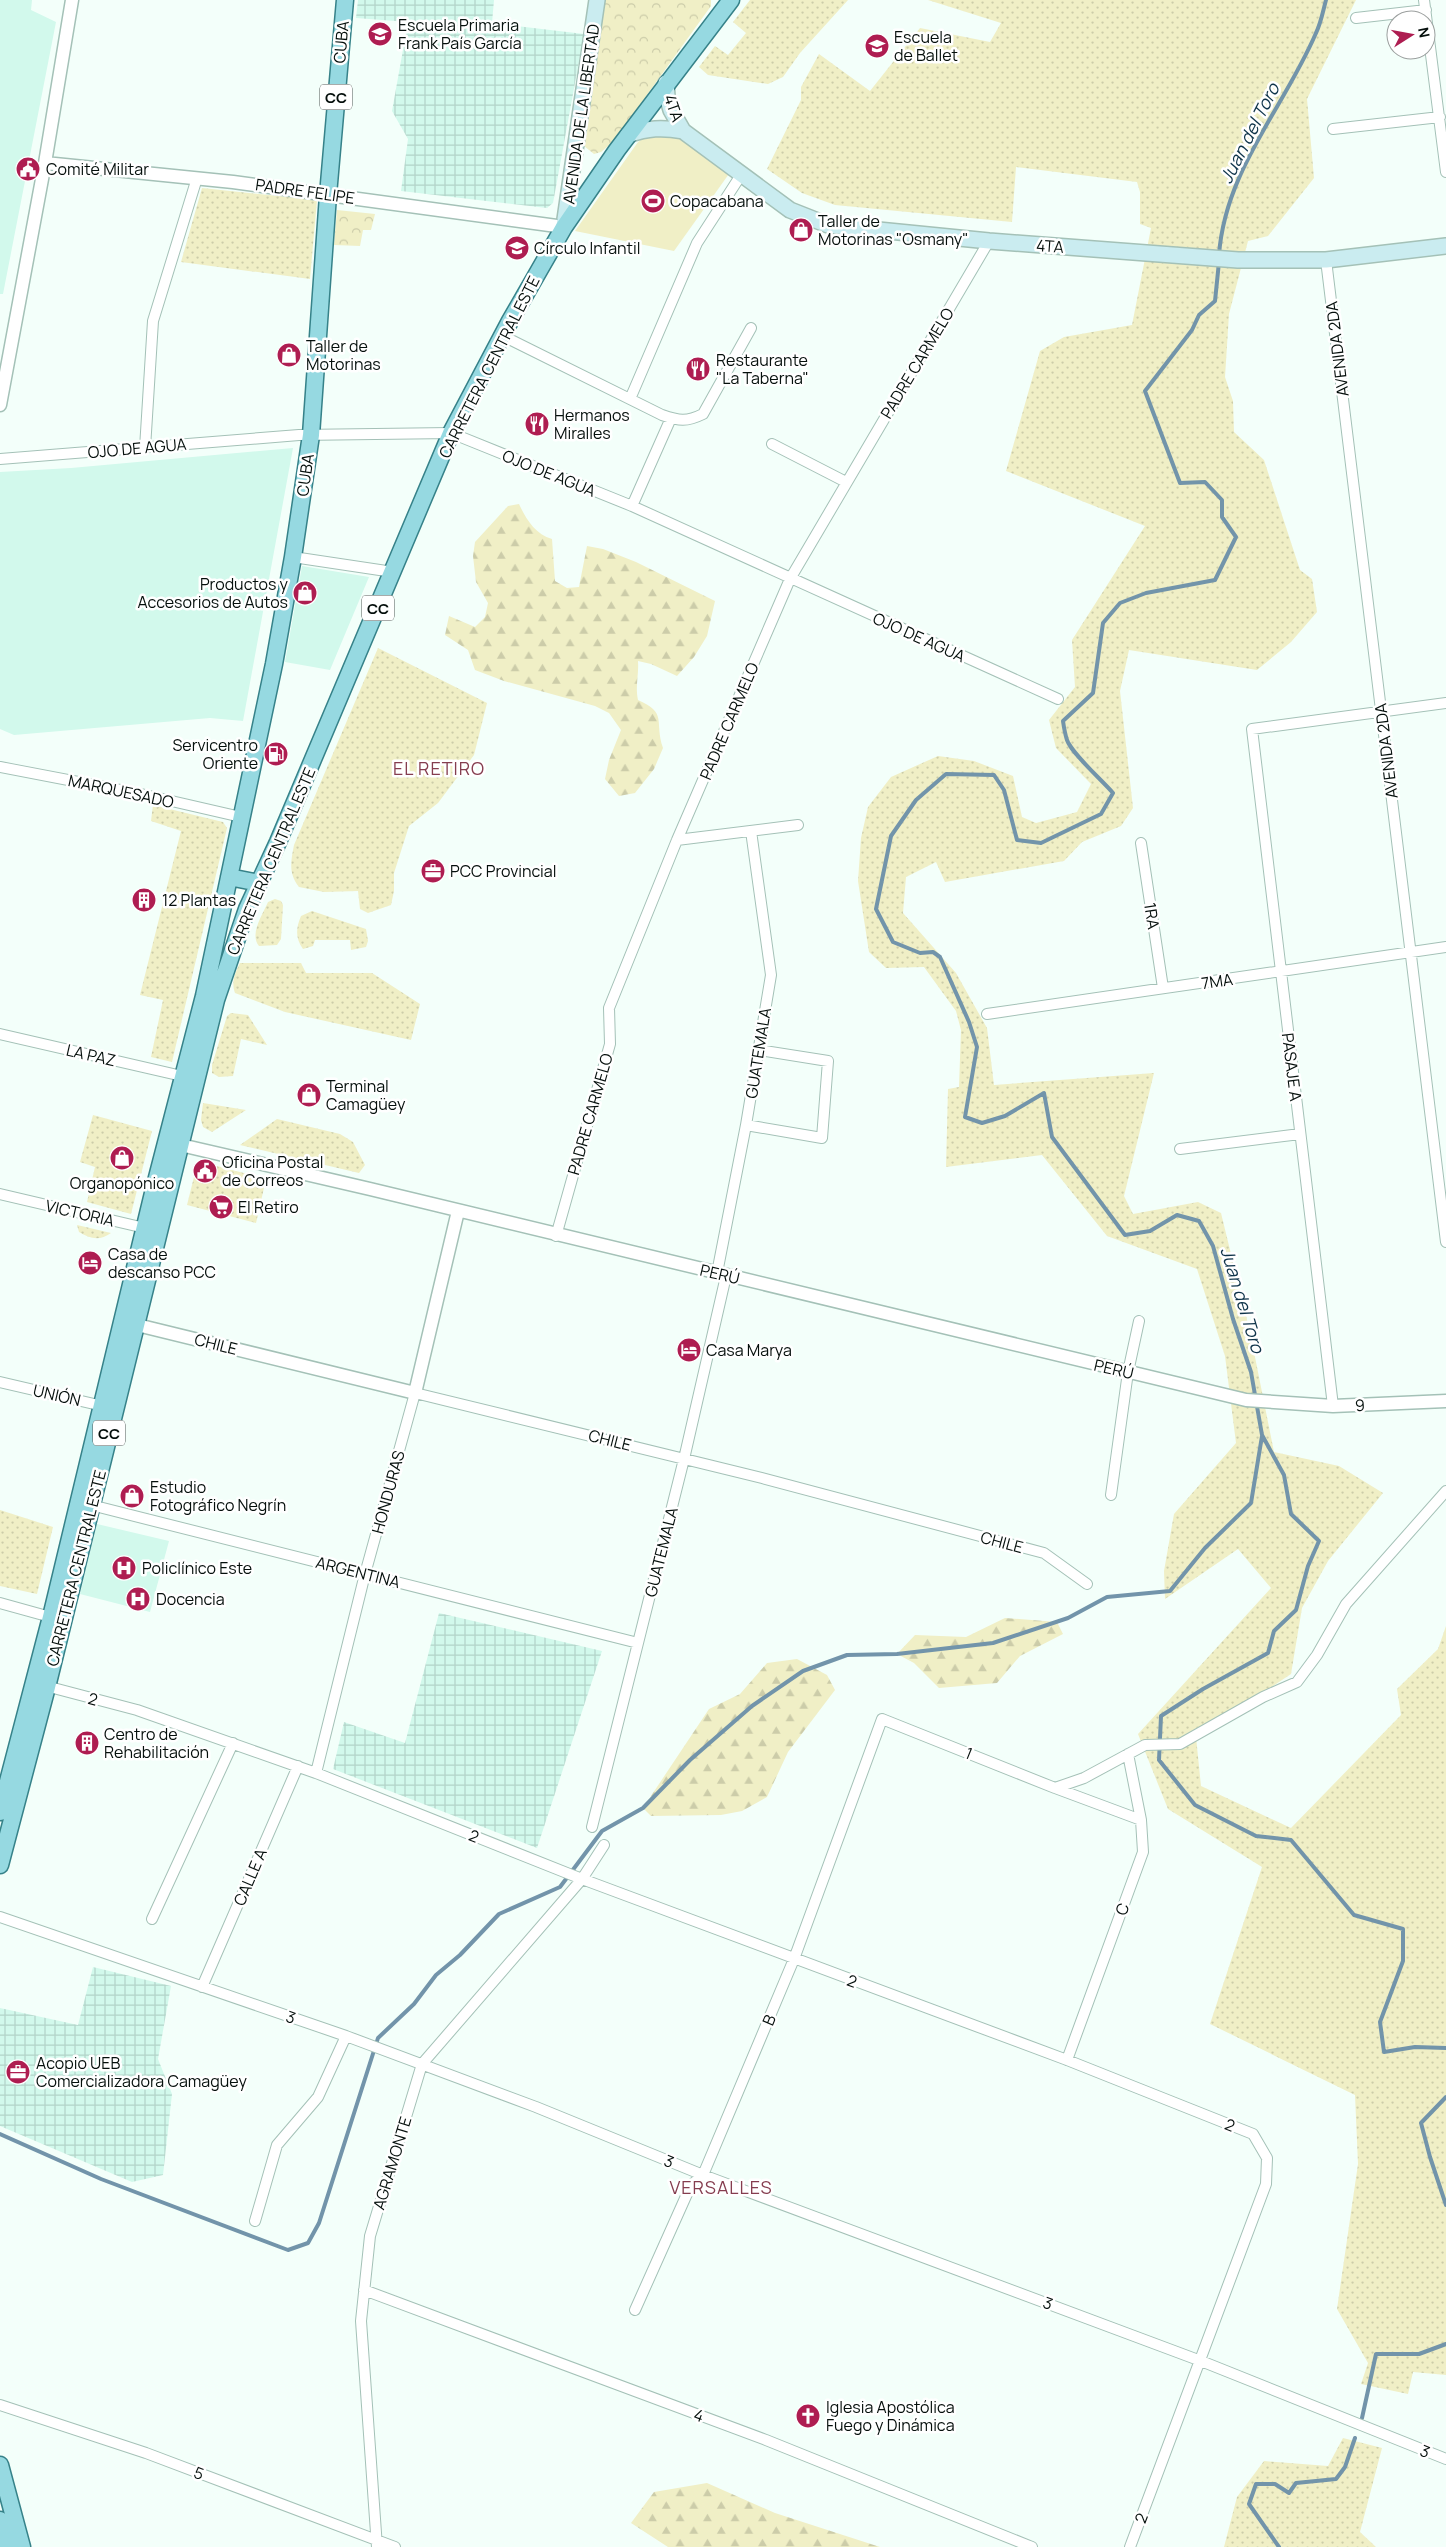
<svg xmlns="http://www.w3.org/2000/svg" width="1446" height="2547" viewBox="0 0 1446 2547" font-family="Manrope,sans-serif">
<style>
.built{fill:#d2f9ec}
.industrial{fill:url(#industrial-grid)}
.grass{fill:url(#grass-dots)}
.forest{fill:url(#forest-firs)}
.park{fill:url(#park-crowns)}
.pitch{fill:#f0efc6}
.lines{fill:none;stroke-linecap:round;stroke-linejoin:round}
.stream{stroke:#7294aa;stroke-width:4}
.minor-casing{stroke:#a4c1b7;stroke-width:12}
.tertiary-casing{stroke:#a4c1b7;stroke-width:15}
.secondary-casing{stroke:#a4c1b7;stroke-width:18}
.primary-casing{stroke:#368289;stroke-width:19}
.minor{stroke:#fff;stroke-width:10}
.tertiary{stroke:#fff;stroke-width:12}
.secondary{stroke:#caecf0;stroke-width:15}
.primary{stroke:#96d9e1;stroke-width:16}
.labels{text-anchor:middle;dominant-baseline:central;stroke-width:5;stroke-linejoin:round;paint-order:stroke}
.shield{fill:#fff;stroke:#505755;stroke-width:1}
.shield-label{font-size:15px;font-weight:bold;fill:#050f0c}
.poi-label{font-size:16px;fill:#050f0c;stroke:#fff;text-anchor:start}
.street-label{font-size:16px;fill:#050f0c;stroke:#fff}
.water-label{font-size:18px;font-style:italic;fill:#0e3349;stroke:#fff}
.neighbourhood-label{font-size:18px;letter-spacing:1px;fill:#853d4f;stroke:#fff}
</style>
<defs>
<pattern id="industrial-grid" width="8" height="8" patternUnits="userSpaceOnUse" patternTransform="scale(1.25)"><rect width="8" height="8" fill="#d2f9ec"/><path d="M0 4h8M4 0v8" fill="none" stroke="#b3d4c9"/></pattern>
<pattern id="grass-dots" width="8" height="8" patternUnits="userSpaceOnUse" patternTransform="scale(1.25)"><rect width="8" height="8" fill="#f0efc6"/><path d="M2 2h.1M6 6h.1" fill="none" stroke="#cccca9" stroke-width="1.8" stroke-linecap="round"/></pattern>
<pattern id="forest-firs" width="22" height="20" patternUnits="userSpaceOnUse" patternTransform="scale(1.25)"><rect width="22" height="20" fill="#f0efc6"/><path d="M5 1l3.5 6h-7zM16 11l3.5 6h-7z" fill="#cccca9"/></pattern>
<pattern id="park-crowns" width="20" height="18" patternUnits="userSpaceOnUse" patternTransform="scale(1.25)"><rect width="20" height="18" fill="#f0efc6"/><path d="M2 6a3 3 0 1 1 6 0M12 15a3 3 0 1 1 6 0" fill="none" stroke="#cccca9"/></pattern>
</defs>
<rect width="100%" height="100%" fill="#f3fffa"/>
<path class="built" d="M0 0H32L31 10 56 22 3 294H0Z
M293 448 243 721 210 718 14 735 0 729V472L71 468Z
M302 566 369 577 330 670 285 662Z
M97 1524 169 1541 150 1612 80 1594Z"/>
<path class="industrial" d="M358 0H494L492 23 584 34 553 203 547 208 401 191 408 139 392 111 408 22 356 18Z
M439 1613 602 1651 537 1848 333 1769 344 1722 405 1743Z
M93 1967 171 1986 158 2059 172 2094 163 2175 132 2182 0 2126V2008L78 2025Z"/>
<path class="grass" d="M750 0H848L800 53 783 77 768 84 708 75 699 67 715 46 728 55 746 33 733 22Z
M928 0H1356L1307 99 1314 178 1268 236 1248 241 1229 314 1225 377 1233 401 1234 432 1264 460 1300 570 1312 579 1317 612 1291 642 1257 670 1129 650 1120 691 1133 808 1121 826 1082 842 1064 861 945 882 936 862 906 877 903 913 956 973 987 1028 994 1085 1154 1073 1124 1196 1133 1214 1198 1202 1221 1213 1250 1332 1274 1452 1339 1466 1383 1493 1328 1561 1302 1608 1291 1674 1196 1737 1201 1786 1291 1828 1401 1715 1397 1689 1438 1649 1446 1626V2375L1413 2372 1408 2394 1361 2384 1368 2363 1337 2309 1358 2164 1355 2095 1210 2024 1262 1867 1168 1809 1138 1734 1271 1588 1238 1549 1165 1599 1164 1571 1174 1514 1236 1443 1225 1356 1197 1269 1107 1236 1042 1155 946 1167 948 1089 959 1087 961 1030 956 1011 924 967 886 968 869 952 858 881 861 838 868 807 891 777 938 756 974 761 1013 776 1022 817 1036 823 1077 812 1091 784 1056 748 1049 720 1075 687 1072 640 1145 526 1006 471 1040 351 1064 337 1132 325 1151 228 1140 224V192L1137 182 1016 167 1012 222 835 205 802 193 767 169 801 100V87L819 54 870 91 920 28 990 42 1001 23Z
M202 188 317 200 310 279 181 262Z
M378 648 487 703 474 755 438 803 409 826 394 873V891L391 905 368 913 360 909 358 891 324 892 299 887C288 873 291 861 294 845Z
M153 805 223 822 227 828 172 1062 151 1057 163 1000 140 995 181 831 151 821Z
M275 899 281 901 283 905 281 939 277 945 259 946C249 934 263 914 268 902Z
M312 911 366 929 368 941 366 947 351 950 350 940H315L313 946 303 949C295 938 296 928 301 916Z
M240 963H301L306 973H372L420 1004 411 1040 285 1012 235 993C231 982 235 973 240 963Z
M231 1013 248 1015 267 1045 241 1039 233 1076 219 1077 212 1073V1065L227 1016Z
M203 1103 246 1110 212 1132 203 1127 201 1120Z
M93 1115 152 1131 131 1214 87 1202 95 1167 80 1162Z
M277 1119 340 1134 353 1142 365 1165 359 1173 240 1145Z
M198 1161 266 1179 256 1223 187 1205Z
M77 1225 111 1233C100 1241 90 1239 79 1232Z
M0 1510 53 1527 37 1594 0 1586Z
M1343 2438 1382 2448 1360 2532 1376 2547H1224L1237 2497 1264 2461 1328 2466Z"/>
<path class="forest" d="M519 504C526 519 535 534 552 539L555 581 567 588 579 587 587 546 603 549 636 562 715 601 707 636 694 657 677 676 651 664 638 661C639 675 635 686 638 700 668 713 654 721 663 748L654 769 635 793 619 796 605 779 609 760 621 730 609 713 595 706 504 681 475 670 468 650 445 635 449 616 475 627 485 617 488 603 476 582 473 556 475 542 508 506Z
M1005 1618 1057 1622 1063 1634 1020 1656 997 1683 939 1688 914 1663 897 1654 915 1635 966 1637Z
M797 1659 827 1675 835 1690 788 1752 767 1797 742 1811 721 1815 651 1816 643 1808 709 1709 740 1694 767 1663Z
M707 2483 775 2513 880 2547H668L631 2523 654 2492Z"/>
<path class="park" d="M604 0H711V6L613 142 601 152 594 154 584 146 582 138Z
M337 210 375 214 371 230H363L360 246 334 245Z"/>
<path class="pitch" d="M646 136H680L731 171 674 251 575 231 638 142Z"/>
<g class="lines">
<path class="stream" d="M1219 255C1225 170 1284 108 1316 33 1321 23 1323 11 1326 0
M1219 262 1215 301 1199 315 1192 330 1145 391 1180 483 1205 482 1222 500V517L1236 537 1215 580 1146 593 1120 603 1103 623 1093 693 1063 721C1064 728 1065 734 1067 740 1072 754 1102 780 1113 793L1101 814 1041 843 1017 840 1004 790 994 775 946 774 916 800 891 836 876 909 893 942 920 953 933 952 940 957 969 1022 977 1047 965 1117 982 1123 1005 1116 1044 1093 1052 1137 1125 1235 1150 1231 1177 1215 1199 1221 1213 1246 1233 1319 1251 1372 1262 1435 1284 1475 1291 1514 1319 1541 1308 1566 1296 1610 1274 1631 1268 1653 1203 1689 1161 1716 1159 1760 1195 1805 1256 1836 1291 1840 1354 1915 1403 1929V1961L1380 2022 1384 2052 1415 2047 1446 2048
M1446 2097 1421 2123 1430 2157 1446 2205
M0 2134 101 2179 288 2250 308 2243 319 2223 378 2038 414 2004 436 1975 460 1955 499 1914 560 1887 602 1831 643 1808 690 1760 752 1706 803 1671 847 1655 897 1654 993 1643 1068 1618 1107 1597 1170 1591 1205 1548 1251 1503 1262 1436
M1362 2418 1376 2354H1419L1446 2344
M1279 2547 1249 2504 1256 2484H1275L1289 2493 1296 2483 1336 2479 1345 2467 1355 2438"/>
<defs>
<path id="minor" d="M1424 0 1446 172
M1356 18 1426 10
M1333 129 1440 117
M1326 260 1446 1242
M503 336 662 415C679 421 687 422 703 414L751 328
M630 399 697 243 741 175
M772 444 846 482
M145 448 153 321 197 178
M0 459 299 435 451 433 632 506 1058 699
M632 506 671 418
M293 557 393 572
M0 767 141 794 241 817
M677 840 798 825
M1141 843 1163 988
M987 1014 1446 947
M0 1034 182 1076
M746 1125 822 1138 828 1061 759 1050
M1180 1149 1300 1134
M0 1194 149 1229
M556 1236 610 1044 609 1008 677 840 790 579 989 241
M717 1273 746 1125 771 975 751 831
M0 1382 107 1407
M1333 1406 1252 729 1446 703
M1111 1495 1128 1372 1139 1321
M87 1504 638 1643
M0 1603 54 1618
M42 1685 137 1710 316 1773 582 1879 1067 2060 1253 2134 1267 2158 1266 2184 1130 2547
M316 1773 365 1574 415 1393 762 1478 1044 1553 1087 1584
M1055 1788 1141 1820
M592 1827 684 1459 726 1276
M0 1917 346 2036 536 2107 703 2175 1201 2361 1446 2459
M152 1919 233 1743
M202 1987 298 1766
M1067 2060 1143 1852 1141 1820 1128 1754
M255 2221 277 2145 318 2097 346 2036
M364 2290 766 2440 1032 2547
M635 2310 691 2185 703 2175 794 1959 882 1719 1055 1788 1084 1778 1145 1745 1180 1744 1263 1697 1297 1682 1317 1655 1346 1604 1446 1491
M0 2405 146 2453 395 2547
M377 2547 361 2321 370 2236 422 2064 582 1879 604 1845"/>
<path id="tertiary" d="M45 163 233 182 564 227
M0 405 45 163 72 0
M172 1143 370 1189 1246 1400 1333 1406 1446 1401
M129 1323 415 1393 458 1211"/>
<path id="secondary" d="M666 83 667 96 671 110 683 131 790 210 828 225 989 241 1238 260H1326L1446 246
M628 135C648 128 662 127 683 131
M564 226 597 0"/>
<path id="primary" d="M229 877 259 883
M0 1812 51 1617 153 1193 204 996 274 664 293 557 311 435 328 195 345 0
M0 1865 47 1687 216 1000 247 909 278 842 451 433 510 321 564 227 617 150 731 0
M0 2465 22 2547
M0 2520 8 2547"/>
</defs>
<use href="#minor" class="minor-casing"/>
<use href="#tertiary" class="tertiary-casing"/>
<use href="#secondary" class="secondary-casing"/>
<use href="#primary" class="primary-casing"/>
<use href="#minor" class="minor"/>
<use href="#tertiary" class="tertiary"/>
<use href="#secondary" class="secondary"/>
<use href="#primary" class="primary"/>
</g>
<defs>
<symbol id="school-disc" viewBox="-11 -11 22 22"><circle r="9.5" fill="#ae1d51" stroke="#fff"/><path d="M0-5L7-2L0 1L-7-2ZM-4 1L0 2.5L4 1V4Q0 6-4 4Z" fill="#fff"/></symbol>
<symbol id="civic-disc" viewBox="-11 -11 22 22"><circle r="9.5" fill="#ae1d51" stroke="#fff"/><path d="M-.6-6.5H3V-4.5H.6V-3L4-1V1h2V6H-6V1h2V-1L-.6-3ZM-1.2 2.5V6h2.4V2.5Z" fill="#fff"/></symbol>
<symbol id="stadium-disc" viewBox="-11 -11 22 22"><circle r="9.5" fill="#ae1d51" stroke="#fff"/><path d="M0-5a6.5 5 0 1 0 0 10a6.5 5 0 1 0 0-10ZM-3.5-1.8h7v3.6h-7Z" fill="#fff"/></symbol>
<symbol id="shop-disc" viewBox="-11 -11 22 22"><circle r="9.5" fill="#ae1d51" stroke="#fff"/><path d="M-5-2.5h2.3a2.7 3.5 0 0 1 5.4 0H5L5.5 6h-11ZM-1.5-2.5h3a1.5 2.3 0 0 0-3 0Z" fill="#fff"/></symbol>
<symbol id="restaurant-disc" viewBox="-11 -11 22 22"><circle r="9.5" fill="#ae1d51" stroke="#fff"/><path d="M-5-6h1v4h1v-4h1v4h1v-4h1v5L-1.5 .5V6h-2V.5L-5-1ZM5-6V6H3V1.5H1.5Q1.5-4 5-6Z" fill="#fff"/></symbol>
<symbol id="fuel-disc" viewBox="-11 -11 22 22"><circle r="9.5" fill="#ae1d51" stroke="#fff"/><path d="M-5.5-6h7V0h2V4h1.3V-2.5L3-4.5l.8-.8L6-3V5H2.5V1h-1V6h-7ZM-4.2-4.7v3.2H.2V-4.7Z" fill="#fff"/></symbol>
<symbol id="office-disc" viewBox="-11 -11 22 22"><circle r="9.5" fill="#ae1d51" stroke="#fff"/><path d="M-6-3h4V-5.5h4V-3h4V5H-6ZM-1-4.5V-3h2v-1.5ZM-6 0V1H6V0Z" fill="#fff"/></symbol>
<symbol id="building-disc" viewBox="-11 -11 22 22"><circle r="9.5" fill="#ae1d51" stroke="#fff"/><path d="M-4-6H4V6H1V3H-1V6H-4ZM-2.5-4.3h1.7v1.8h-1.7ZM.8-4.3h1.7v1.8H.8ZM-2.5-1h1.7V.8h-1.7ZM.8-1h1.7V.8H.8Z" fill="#fff"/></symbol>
<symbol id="supermarket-disc" viewBox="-11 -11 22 22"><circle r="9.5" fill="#ae1d51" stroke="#fff"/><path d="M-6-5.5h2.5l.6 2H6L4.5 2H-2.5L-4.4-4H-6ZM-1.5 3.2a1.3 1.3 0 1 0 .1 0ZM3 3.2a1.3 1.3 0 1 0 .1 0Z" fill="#fff"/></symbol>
<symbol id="hotel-disc" viewBox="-11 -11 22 22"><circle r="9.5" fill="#ae1d51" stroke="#fff"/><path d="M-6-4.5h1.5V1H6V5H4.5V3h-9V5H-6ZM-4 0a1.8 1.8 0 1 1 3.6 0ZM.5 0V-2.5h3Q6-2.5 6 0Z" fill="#fff"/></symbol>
<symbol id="hospital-disc" viewBox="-11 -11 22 22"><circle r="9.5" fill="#ae1d51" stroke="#fff"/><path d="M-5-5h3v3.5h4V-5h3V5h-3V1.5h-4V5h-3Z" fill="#fff"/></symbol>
<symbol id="church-disc" viewBox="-11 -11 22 22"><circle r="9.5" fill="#ae1d51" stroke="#fff"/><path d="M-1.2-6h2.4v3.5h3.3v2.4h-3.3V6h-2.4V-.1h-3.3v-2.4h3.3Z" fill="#fff"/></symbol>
</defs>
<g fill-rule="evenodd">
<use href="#school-disc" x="366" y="20" width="28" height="28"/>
<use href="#school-disc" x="863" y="32" width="28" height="28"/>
<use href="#civic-disc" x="14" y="155" width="28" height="28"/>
<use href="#stadium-disc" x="639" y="187" width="28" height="28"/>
<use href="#shop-disc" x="787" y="216" width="28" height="28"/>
<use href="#school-disc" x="503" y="234" width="28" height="28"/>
<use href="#shop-disc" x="275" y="341" width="28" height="28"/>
<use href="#restaurant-disc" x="684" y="355" width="28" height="28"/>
<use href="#restaurant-disc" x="523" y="410" width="28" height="28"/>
<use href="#shop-disc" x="291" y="579" width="28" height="28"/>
<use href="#fuel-disc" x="262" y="740" width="28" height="28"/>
<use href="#office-disc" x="419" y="857" width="28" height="28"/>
<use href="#building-disc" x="130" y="886" width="28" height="28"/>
<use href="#shop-disc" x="295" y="1081" width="28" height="28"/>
<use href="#shop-disc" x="108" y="1144" width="28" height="28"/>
<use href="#civic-disc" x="191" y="1157" width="28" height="28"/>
<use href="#supermarket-disc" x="207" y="1193" width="28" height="28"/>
<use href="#hotel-disc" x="76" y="1249" width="28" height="28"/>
<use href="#hotel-disc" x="675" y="1336" width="28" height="28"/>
<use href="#shop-disc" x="118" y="1482" width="28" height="28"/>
<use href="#hospital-disc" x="110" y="1554" width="28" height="28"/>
<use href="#hospital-disc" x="124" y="1585" width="28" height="28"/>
<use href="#building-disc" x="73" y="1729" width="28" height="28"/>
<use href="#office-disc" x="4" y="2058" width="28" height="28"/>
<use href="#church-disc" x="794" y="2402" width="28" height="28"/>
</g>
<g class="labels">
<g class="shield">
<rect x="320" y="84.5" width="32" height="25" rx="4"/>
<rect x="362" y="595.5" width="32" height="25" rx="4"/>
<rect x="93" y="1420.5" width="32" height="25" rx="4"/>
</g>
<g class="shield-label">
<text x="336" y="97">CC</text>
<text x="378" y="608">CC</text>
<text x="109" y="1433">CC</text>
</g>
<g class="poi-label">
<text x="398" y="25">Escuela Primaria<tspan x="398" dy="18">Frank País García</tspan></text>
<text x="894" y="37">Escuela<tspan x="894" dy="18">de Ballet</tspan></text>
<text x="46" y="169">Comité Militar</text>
<text x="670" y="201">Copacabana</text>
<text x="818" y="221">Taller de<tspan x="818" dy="18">Motorinas "Osmany"</tspan></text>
<text x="534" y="248">Círculo Infantil</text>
<text x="306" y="346">Taller de<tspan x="306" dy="18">Motorinas</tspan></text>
<text x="716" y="360">Restaurante<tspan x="716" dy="18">"La Taberna"</tspan></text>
<text x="554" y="415">Hermanos<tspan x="554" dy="18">Miralles</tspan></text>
<text x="288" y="584" text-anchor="end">Productos y<tspan x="288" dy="18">Accesorios de Autos</tspan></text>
<text x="258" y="745" text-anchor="end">Servicentro<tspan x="258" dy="18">Oriente</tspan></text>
<text x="450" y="871">PCC Provincial</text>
<text x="162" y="900">12 Plantas</text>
<text x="326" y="1086">Terminal<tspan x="326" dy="18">Camagüey</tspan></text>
<text x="222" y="1162">Oficina Postal<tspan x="222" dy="18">de Correos</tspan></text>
<text x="122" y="1183" text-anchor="middle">Organopónico</text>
<text x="238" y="1207">El Retiro</text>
<text x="108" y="1254">Casa de<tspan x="108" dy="18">descanso PCC</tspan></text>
<text x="706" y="1350">Casa Marya</text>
<text x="150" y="1487">Estudio<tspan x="150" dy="18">Fotográfico Negrín</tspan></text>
<text x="142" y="1568">Policlínico Este</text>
<text x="156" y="1599">Docencia</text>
<text x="104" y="1734">Centro de<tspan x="104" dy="18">Rehabilitación</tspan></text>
<text x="36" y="2063">Acopio UEB<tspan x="36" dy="18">Comercializadora Camagüey</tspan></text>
<text x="826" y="2407">Iglesia Apostólica<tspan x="826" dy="18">Fuego y Dinámica</tspan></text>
</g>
<g class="street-label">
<text transform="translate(341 42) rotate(-85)">CUBA</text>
<text transform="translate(674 108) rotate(71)">4TA</text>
<text transform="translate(581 114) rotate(-82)">AVENIDA DE LA LIBERTAD</text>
<text transform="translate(305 191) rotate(8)">PADRE FELIPE</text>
<text transform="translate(1050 246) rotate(4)">4TA</text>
<text transform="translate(1337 349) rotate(-97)">AVENIDA 2DA</text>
<text transform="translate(917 363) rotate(-59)">PADRE CARMELO</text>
<text transform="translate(489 367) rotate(-63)">CARRETERA CENTRAL ESTE</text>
<text transform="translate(137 448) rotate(-5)">OJO DE AGUA</text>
<text transform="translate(549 473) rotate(22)">OJO DE AGUA</text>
<text transform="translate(305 475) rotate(-82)">CUBA</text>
<text transform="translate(919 637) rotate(24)">OJO DE AGUA</text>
<text transform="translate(729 721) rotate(-67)">PADRE CARMELO</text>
<text transform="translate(1386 751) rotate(-97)">AVENIDA 2DA</text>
<text transform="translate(121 791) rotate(12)">MARQUESADO</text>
<text transform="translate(271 861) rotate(-67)">CARRETERA CENTRAL ESTE</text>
<text transform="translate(1152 916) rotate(81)">1RA</text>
<text transform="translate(1217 981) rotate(-8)">7MA</text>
<text transform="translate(758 1053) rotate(-81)">GUATEMALA</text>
<text transform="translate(91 1055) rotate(13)">LA PAZ</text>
<text transform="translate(1292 1067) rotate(83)">PASAJE A</text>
<text transform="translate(590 1114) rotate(-74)">PADRE CARMELO</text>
<text transform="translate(80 1213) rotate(13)">VICTORIA</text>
<text transform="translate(720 1274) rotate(13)">PERÚ</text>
<text transform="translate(216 1344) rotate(14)">CHILE</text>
<text transform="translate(1114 1369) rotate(13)">PERÚ</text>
<text transform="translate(57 1395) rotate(13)">UNIÓN</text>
<text transform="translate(1360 1405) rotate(-3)">9</text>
<text transform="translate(610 1440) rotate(14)">CHILE</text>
<text transform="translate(388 1492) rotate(-75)">HONDURAS</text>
<text transform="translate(1002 1542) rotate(15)">CHILE</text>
<text transform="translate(661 1552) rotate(-76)">GUATEMALA</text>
<text transform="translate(76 1568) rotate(-76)">CARRETERA CENTRAL ESTE</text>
<text transform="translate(358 1572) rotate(14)">ARGENTINA</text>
<text transform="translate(93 1699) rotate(15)">2</text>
<text transform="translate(969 1753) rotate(22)">1</text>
<text transform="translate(474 1836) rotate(22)">2</text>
<text transform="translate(250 1877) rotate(-67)">CALLE A</text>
<text transform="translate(1122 1909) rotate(-70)">C</text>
<text transform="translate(852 1981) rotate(20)">2</text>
<text transform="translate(291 2017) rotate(19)">3</text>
<text transform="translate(769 2020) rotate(-67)">B</text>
<text transform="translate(1230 2125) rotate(22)">2</text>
<text transform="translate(669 2161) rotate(22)">3</text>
<text transform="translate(392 2163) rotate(-73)">AGRAMONTE</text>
<text transform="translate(1048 2303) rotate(21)">3</text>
<text transform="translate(699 2415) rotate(21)">4</text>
<text transform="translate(1425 2451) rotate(22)">3</text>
<text transform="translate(199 2473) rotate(21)">5</text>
<text transform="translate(1141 2518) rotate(-69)">2</text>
</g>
<g class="water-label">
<text transform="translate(1249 133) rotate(-63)">Juan del Toro</text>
<text transform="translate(1243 1300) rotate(73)">Juan del Toro</text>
</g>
<g class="neighbourhood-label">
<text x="439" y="768">EL RETIRO</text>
<text x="721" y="2187">VERSALLES</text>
</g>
</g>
<g transform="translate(1411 35) rotate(79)"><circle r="24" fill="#ffffff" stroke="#9b9f9e"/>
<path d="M0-4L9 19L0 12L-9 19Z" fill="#ae1d51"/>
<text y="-8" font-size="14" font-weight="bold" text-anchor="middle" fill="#050f0c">N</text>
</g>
</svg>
